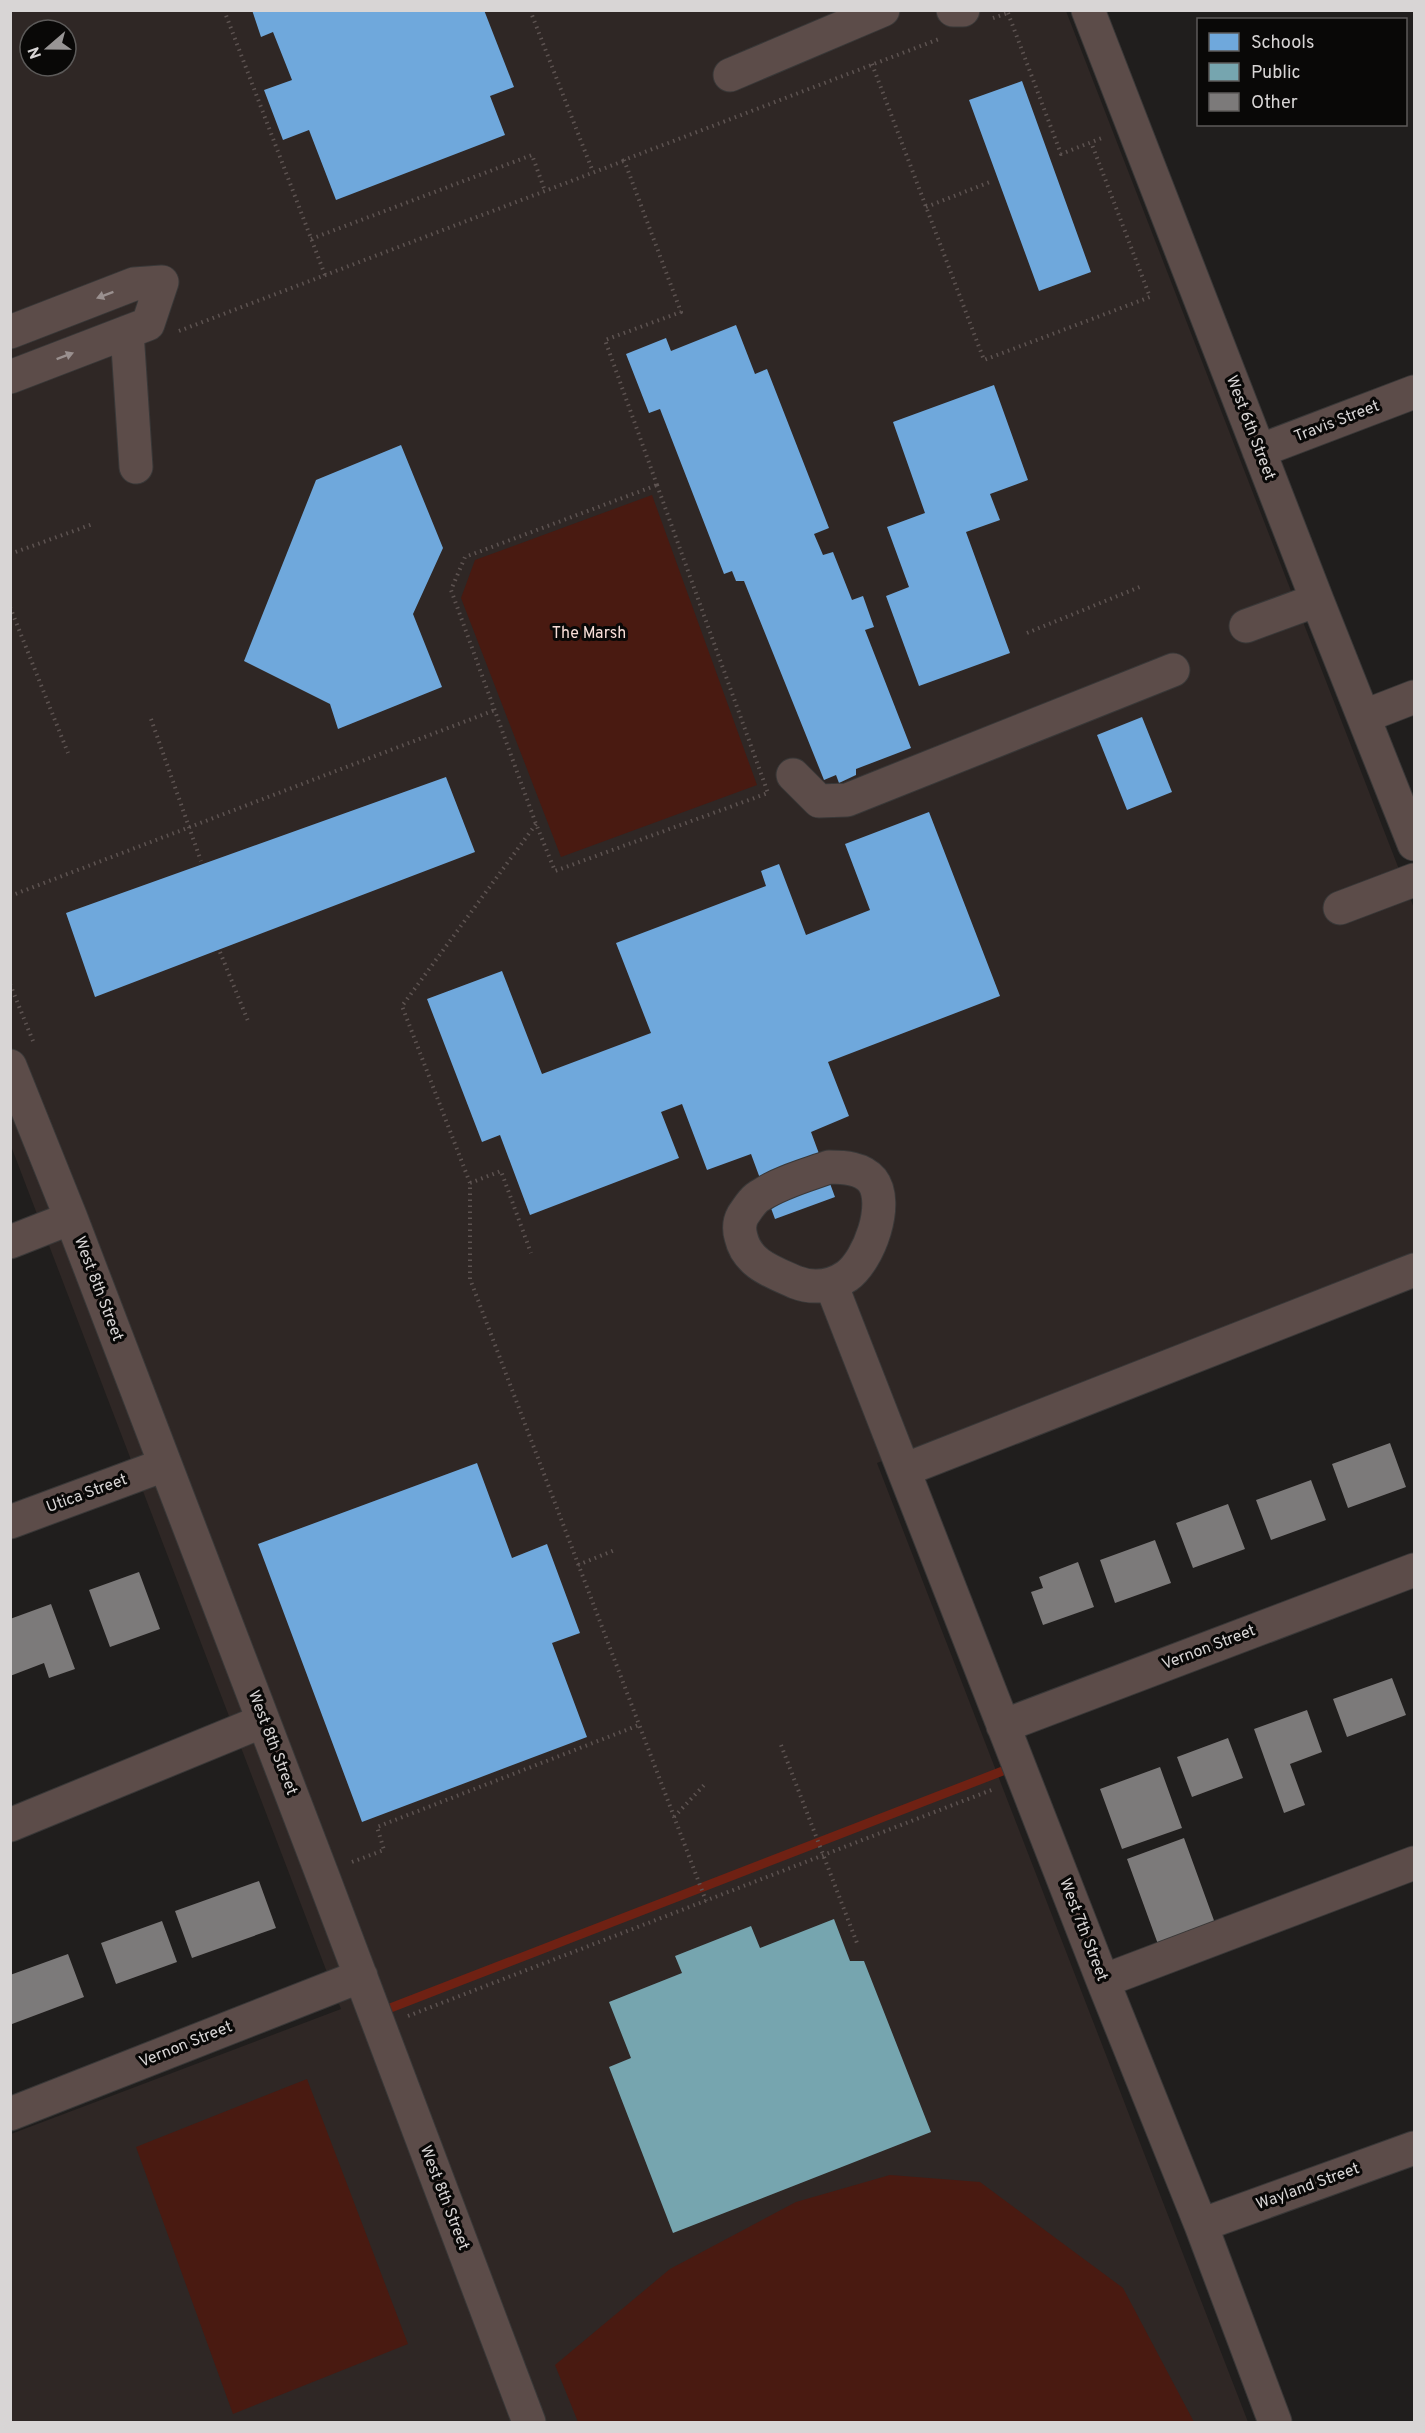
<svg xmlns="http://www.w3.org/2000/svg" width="1425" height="2433" viewBox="0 0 1425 2433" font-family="Overpass,sans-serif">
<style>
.built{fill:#2f2725;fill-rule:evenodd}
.green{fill:#491a11}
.schools{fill:#6fa8dc}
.public{fill:#76a5af}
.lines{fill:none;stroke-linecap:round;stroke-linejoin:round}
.stream{stroke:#6f2113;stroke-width:9}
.building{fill:#7c7a7a}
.minor-casing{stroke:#393838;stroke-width:35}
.path{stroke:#5d5351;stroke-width:4;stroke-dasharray:1.5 4.5;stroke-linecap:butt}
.minor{stroke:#5c4c49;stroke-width:33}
.oneway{fill:#9a908f}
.labels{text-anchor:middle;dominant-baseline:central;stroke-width:6;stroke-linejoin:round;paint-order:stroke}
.street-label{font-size:16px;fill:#d8d5d5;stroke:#090807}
.park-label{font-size:16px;fill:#f7ddd7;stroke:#090807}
</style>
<rect width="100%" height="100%" fill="#201e1d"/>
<path class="built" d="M11 11H1066L1414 908V1254L877 1463 1248 2422H11V2134L341 2009 11 1146ZM30 30H66V66H30Z"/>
<path class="green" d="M652 495 757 785 561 857 461 598 475 560Z
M307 2079 408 2344 233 2414 136 2147Z
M890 2175 980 2182 1123 2288 1194 2422H578L555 2365 670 2269 796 2202Z"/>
<path class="schools" d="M252 10H484L514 87 490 96 505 135 336 200 309 130 283 140 264 90 292 80 273 32 261 37Z
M1022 81 1091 272 1039 291 969 100Z
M736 325 755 374 767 369 829 528 814 534 823 555 833 552 852 600 863 596 874 627 865 630 911 748 856 769V775L839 783 836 775 824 780 744 581H736L732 571 724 574 660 409 649 413 626 354 666 338 671 351Z
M994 385 1028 480 990 494 1000 520 966 532 1010 653 919 686 886 596 909 587 887 527 925 513 893 422Z
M401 445 443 548 413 614 442 687 338 729 330 704 244 661 316 480Z
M1142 717 1172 792 1127 810 1097 735Z
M446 777 475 852 95 997 66 913Z
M929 812 1000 996 828 1062 849 1116 811 1132 835 1197 775 1219 751 1154 707 1170 682 1104 661 1112 679 1158 530 1215 500 1135 482 1142 427 999 502 971 542 1074 651 1033 616 943 766 886 761 871 779 864 806 935 870 910 845 844Z
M477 1463 512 1558 547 1544 580 1633 552 1643 587 1737 362 1822 258 1544Z"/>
<path class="public" d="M834 1919 850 1961H864L931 2132 673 2233 609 2067 631 2058 609 2002 682 1973 675 1956 751 1926 760 1948Z"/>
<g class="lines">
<path class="stream" d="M380 2012 1013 1767"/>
</g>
<path class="building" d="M1390 1443 1406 1487 1348 1508 1332 1464Z
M1311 1480 1326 1520 1271 1540 1256 1500Z
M1228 1504 1245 1549 1193 1568 1176 1523Z
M1155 1540 1171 1583 1115 1603 1100 1560Z
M1078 1562 1094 1607 1043 1625 1031 1592 1043 1588 1039 1577Z
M139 1572 160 1629 110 1647 89 1590Z
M51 1604 75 1669 49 1678 44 1663 10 1676V1619Z
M1392 1678 1406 1715 1347 1737 1333 1699Z
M1307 1710 1322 1752 1290 1764 1305 1805 1284 1813 1254 1729Z
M1228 1738 1243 1778 1192 1797 1177 1757Z
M1160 1767 1182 1828 1122 1849 1100 1789Z
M1184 1838 1216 1926 1159 1947 1127 1859Z
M259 1881 276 1928 192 1958 175 1911Z
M162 1921 177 1962 116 1984 101 1943Z
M68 1954 84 1997 12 2024 10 1975Z"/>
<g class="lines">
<defs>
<path id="minor" d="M953 10H963
M1088 10 1317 600 1414 844
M730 75 883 10
M10 332 134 284 162 282 148 324 10 377
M127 332 136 467
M1259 451 1414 392
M1246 626 1317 600
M1365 716 1414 697
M793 775 819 801 847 800 1173 670
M1340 908 1414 880
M10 1066 71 1218 322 1874 529 2422
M829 1167C844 1167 862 1168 872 1180 890 1203 869 1260 847 1276 831 1287 813 1289 795 1282 773 1272 747 1264 741 1237 739 1230 739 1222 743 1215 748 1208 753 1199 761 1195 781 1182 807 1175 829 1167Z
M10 1242 71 1218
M831 1284 1103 1981 1201 2225 1275 2422
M904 1470 1414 1270
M10 1522 164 1465
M1003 1726 1414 1570
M10 1825 263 1721
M1103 1981 1414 1863
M10 2114 361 1976
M1201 2225 1414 2148"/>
</defs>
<use href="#minor" class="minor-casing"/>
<path class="path" d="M224 10 325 275
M530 10 593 172
M1008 13 1061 154 1102 138
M993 18 1008 13 1007 10
M872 64 984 360 1150 297 1091 142
M926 207 990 182
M311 239 532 155 545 191
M179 331 626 160
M657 485 768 793 555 871 536 824 451 590 465 557Z
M657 485 605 340 681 312 624 160 939 39
M10 554 93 524
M10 607 68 753
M1027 633 1142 586
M151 719 201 861
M536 824 402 1006 470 1183V1279L706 1901
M10 896 495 710
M220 952 248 1021
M10 984 33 1041
M470 1183 501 1171 531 1253
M578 1565 615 1550
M781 1745 857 1943
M674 1817 706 1783
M352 1862 384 1850 377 1827 639 1725
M408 2016 994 1789"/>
<use href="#minor" class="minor"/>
</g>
<defs><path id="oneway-solid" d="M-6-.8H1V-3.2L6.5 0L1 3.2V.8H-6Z" transform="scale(1.5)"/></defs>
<g class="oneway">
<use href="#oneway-solid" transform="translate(105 295) rotate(159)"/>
<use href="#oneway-solid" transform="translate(65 356) rotate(-21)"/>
</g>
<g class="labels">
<g class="street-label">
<text transform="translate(1337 422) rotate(-21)">Travis Street</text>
<text transform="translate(1250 428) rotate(69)">West 6th Street</text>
<text transform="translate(98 1289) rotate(69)">West 8th Street</text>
<text transform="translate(87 1494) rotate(-20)">Utica Street</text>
<text transform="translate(1209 1648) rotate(-21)">Vernon Street</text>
<text transform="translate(272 1743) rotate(69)">West 8th Street</text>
<text transform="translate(1083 1930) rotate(69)">West 7th Street</text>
<text transform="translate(186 2045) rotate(-22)">Vernon Street</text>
<text transform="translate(1308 2187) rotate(-20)">Wayland Street</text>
<text transform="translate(444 2198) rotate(69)">West 8th Street</text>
</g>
<g class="park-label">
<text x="589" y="634">The Marsh</text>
</g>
</g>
<rect width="1425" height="2433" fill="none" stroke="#d8d5d5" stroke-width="24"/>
<rect x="1197" y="18" width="210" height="108" fill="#090807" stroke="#5c5a59" stroke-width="1.5"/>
<rect x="1209" y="33" width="30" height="18" fill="#6fa8dc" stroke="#5c5a59" stroke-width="1.5"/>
<text x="1251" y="48" font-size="18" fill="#d8d5d5">Schools</text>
<rect x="1209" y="63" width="30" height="18" fill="#76a5af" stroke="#5c5a59" stroke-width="1.5"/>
<text x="1251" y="78" font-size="18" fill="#d8d5d5">Public</text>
<rect x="1209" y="93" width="30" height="18" fill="#7c7a7a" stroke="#5c5a59" stroke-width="1.5"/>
<text x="1251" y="108" font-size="18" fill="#d8d5d5">Other</text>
<g transform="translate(48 48) rotate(250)"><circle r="28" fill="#090807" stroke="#5c5a59" stroke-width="1.5"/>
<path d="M0-4.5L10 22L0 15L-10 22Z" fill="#989595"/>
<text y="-9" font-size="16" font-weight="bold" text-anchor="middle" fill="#d8d5d5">N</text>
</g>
</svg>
